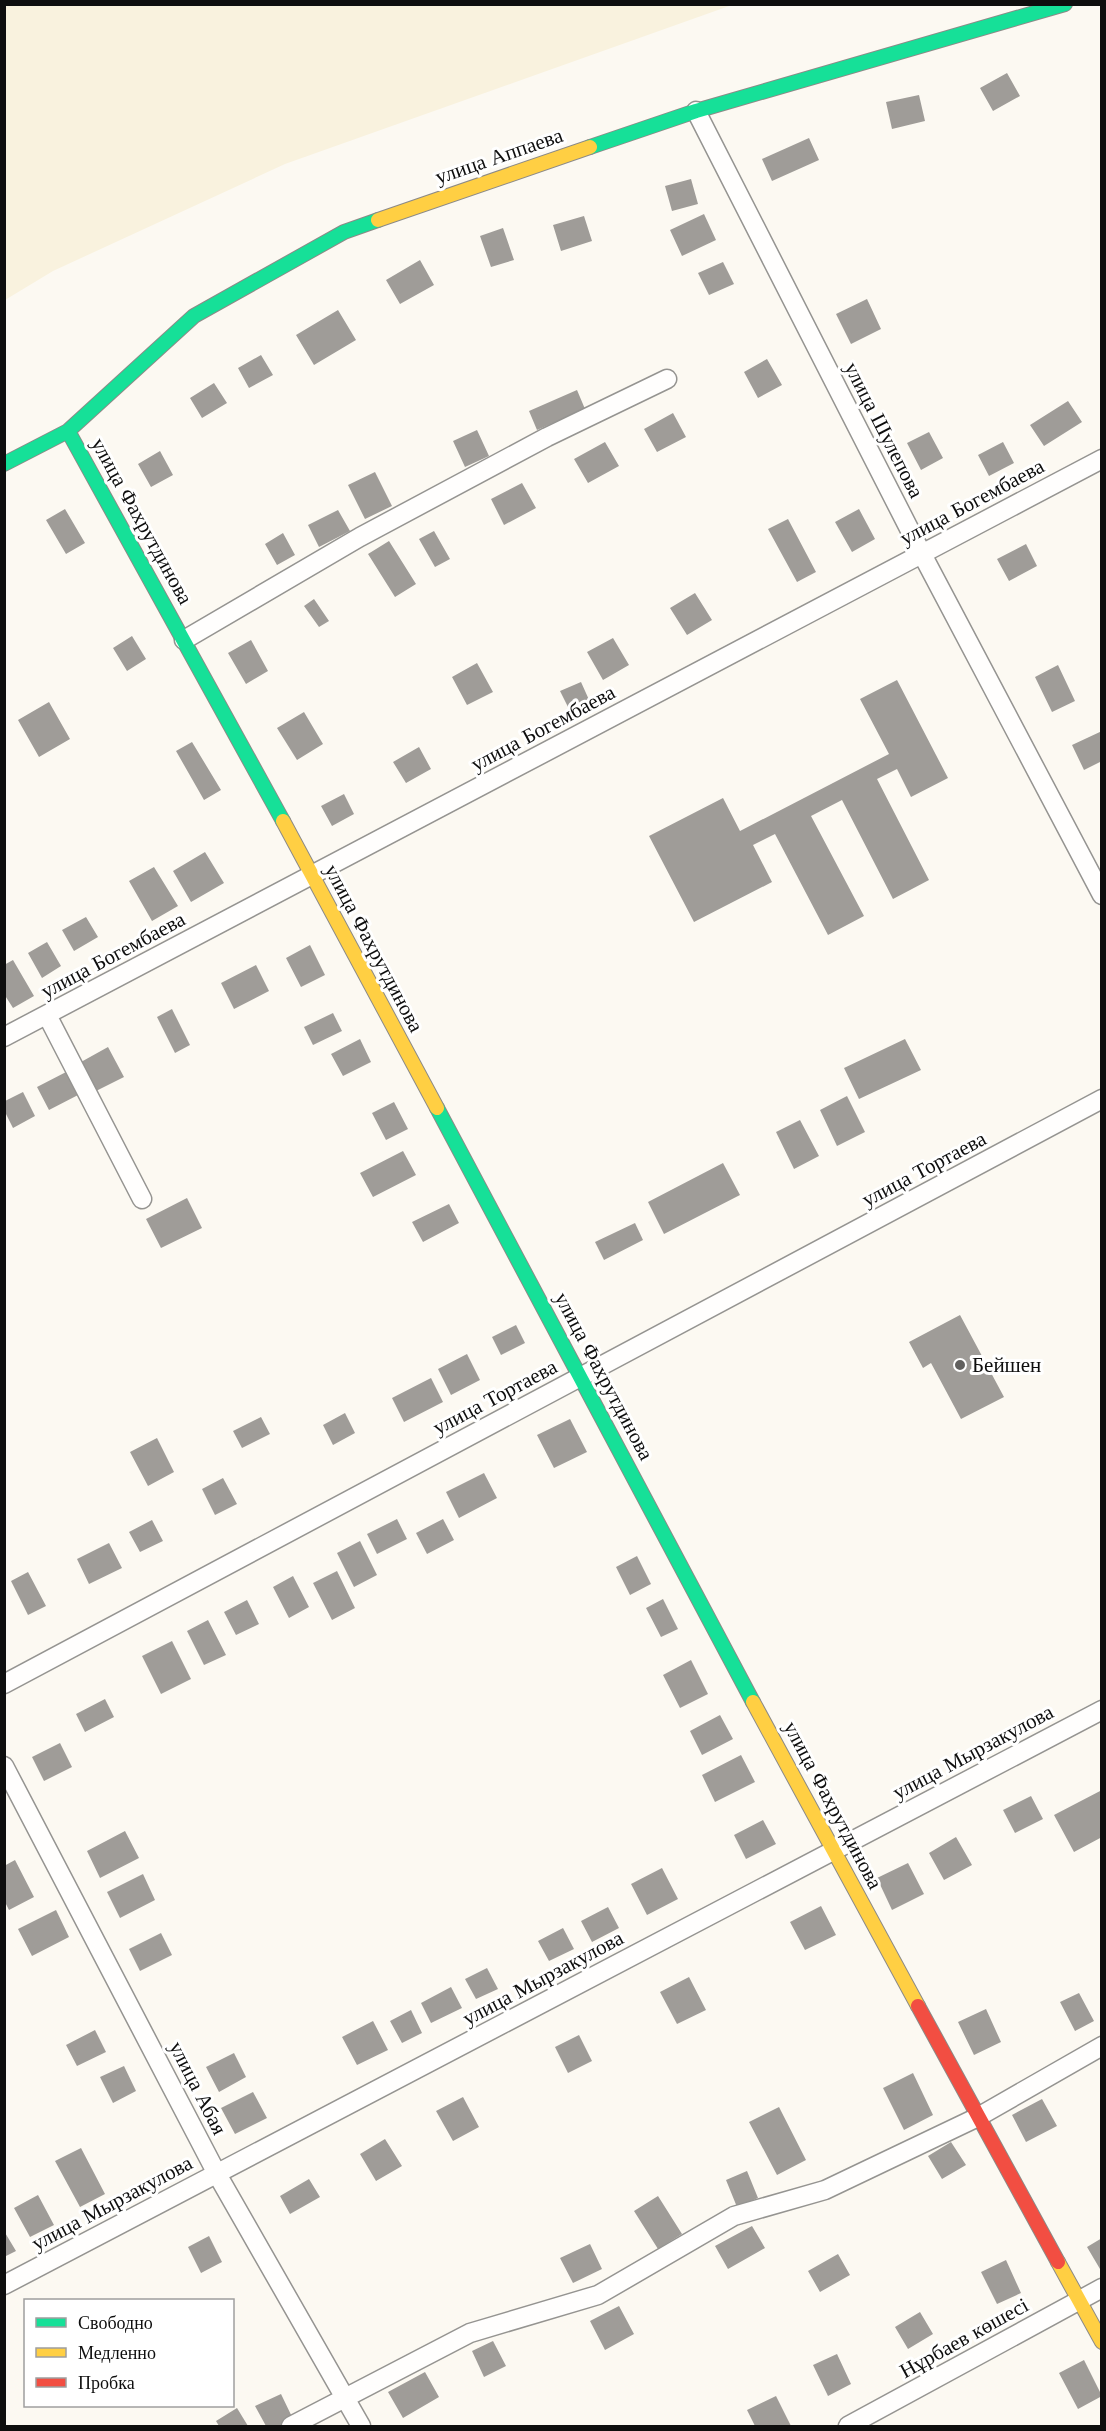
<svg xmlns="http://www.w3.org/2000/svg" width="1106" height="2431" viewBox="0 0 1106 2431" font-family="'Libre Baskerville',serif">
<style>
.farmland{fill:#f9f2de}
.building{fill:#9f9c98}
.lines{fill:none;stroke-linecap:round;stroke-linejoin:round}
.street-casing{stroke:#959491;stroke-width:21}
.fast-casing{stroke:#8c8a87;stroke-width:16}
.slow-casing{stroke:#8c8a87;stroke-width:16}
.jam-casing{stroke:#8c8a87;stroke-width:16}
.street{stroke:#fffefd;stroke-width:18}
.fast{stroke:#16e098;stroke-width:14}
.slow{stroke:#ffcf43;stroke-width:14}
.jam{stroke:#f24e42;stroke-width:14}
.poi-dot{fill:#61605e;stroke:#fff;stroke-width:2}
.labels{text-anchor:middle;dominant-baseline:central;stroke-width:6;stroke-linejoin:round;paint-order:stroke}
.street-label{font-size:21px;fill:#0e0e0e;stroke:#fff}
.poi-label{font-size:21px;fill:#0e0e0e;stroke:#fff;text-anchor:start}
</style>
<rect width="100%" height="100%" fill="#fcf9f2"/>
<path class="farmland" d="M4 5 5 4 732 5 285 164 53 271 5 300Z"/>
<path class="building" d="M1007 73 1020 96 993 111 980 88Z
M919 95 925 121 892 129 886 102Z
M809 138 819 160 772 181 762 159Z
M691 179 698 204 672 211 665 186Z
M704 214 716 240 682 256 670 230Z
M584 216 592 241 561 251 553 225Z
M503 228 514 260 491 267 480 236Z
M420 260 434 285 400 304 386 280Z
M723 262 734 284 709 295 698 273Z
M867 299 881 329 851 344 836 314Z
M338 310 356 340 314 365 296 335Z
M261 355 273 375 249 388 238 368Z
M767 359 782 385 758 398 744 372Z
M214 383 227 403 202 418 190 398Z
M577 390 585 409 537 430 529 411Z
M1068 401 1082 422 1044 446 1030 425Z
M673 413 686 437 657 452 644 429Z
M477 430 489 456 465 467 453 441Z
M929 432 943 458 921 470 907 443Z
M605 442 619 466 588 483 574 459Z
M1003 442 1014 463 989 476 978 455Z
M160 451 173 475 151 487 138 464Z
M375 472 392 506 365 519 348 485Z
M522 483 536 508 504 525 491 499Z
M65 509 85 543 66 554 46 520Z
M859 509 875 539 852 552 835 522Z
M338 510 350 531 319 547 308 525Z
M788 519 816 572 797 582 768 529Z
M434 531 450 559 435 567 419 539Z
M283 533 295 555 277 565 265 544Z
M389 541 416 584 395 597 368 554Z
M1026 544 1037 566 1009 581 997 559Z
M695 593 712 620 687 635 670 608Z
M314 599 329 621 319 627 304 606Z
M132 636 146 659 127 671 113 648Z
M613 638 629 665 603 680 587 652Z
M251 640 268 671 246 684 228 653Z
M477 663 493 692 467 705 452 677Z
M1058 665 1075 701 1052 712 1035 677Z
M897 680 948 778 911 797 897 769 877 779 929 880 893 899 842 800 811 816 864 916 828 935 775 834 753 845 772 882 694 922 649 836 723 798 740 831 889 754 860 699Z
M581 682 590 702 570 711 560 691Z
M49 702 70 739 39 757 18 720Z
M304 712 323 744 297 760 277 728Z
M1102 731V761L1084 770 1072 745Z
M192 742 221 790 204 800 176 751Z
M419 747 431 769 406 783 393 762Z
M344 794 354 814 332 826 321 806Z
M205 852 224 883 191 902 173 871Z
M154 867 178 906 152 921 129 881Z
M86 917 98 937 74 951 62 930Z
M47 942 61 966 42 978 28 953Z
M310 945 325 975 301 987 286 958Z
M13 960 34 996 13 1008 4 994V965Z
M256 965 269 991 234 1009 221 983Z
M172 1009 190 1045 175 1053 157 1017Z
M333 1013 342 1031 313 1045 304 1027Z
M360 1039 371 1062 343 1076 331 1054Z
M905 1039 921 1070 859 1099 844 1068Z
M108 1047 124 1077 96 1091 81 1062Z
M68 1071 80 1094 49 1110 37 1087Z
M23 1092 35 1116 13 1128 5 1112V1101Z
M847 1096 865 1132 837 1146 820 1110Z
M394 1102 408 1129 386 1140 372 1113Z
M800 1120 819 1156 794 1169 776 1132Z
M403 1151 416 1175 373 1197 360 1173Z
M723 1163 740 1195 664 1234 648 1202Z
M187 1198 202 1228 161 1248 146 1219Z
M449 1204 459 1223 423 1242 412 1222Z
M635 1223 643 1240 604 1260 595 1242Z
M960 1315 1004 1397 961 1419 931 1363 923 1368 909 1342Z
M516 1325 525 1343 501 1355 492 1337Z
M467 1354 480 1380 451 1395 438 1369Z
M431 1378 443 1402 404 1422 392 1398Z
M345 1413 355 1433 333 1445 323 1425Z
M261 1417 270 1434 242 1448 233 1431Z
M570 1419 587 1452 554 1468 537 1435Z
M157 1438 174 1472 148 1486 130 1452Z
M484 1473 497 1498 459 1518 446 1492Z
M223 1478 237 1504 215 1515 202 1489Z
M397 1519 407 1539 377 1554 367 1534Z
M443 1519 454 1540 427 1554 416 1533Z
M152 1520 163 1541 140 1552 129 1532Z
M360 1541 377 1575 354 1587 337 1553Z
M109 1543 122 1568 89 1584 77 1559Z
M637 1556 651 1584 630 1595 616 1567Z
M337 1571 355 1608 332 1620 313 1583Z
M28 1572 46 1606 28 1615 11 1581Z
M293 1576 309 1607 289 1618 273 1587Z
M663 1599 678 1629 661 1637 646 1608Z
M247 1600 259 1624 236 1635 224 1612Z
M208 1620 226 1655 204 1665 187 1631Z
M172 1641 191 1679 161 1694 142 1656Z
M691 1660 708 1694 680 1708 663 1675Z
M105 1699 114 1717 85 1732 76 1714Z
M720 1715 733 1739 702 1755 690 1731Z
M60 1743 72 1767 44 1781 32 1757Z
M741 1755 755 1782 715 1802 702 1775Z
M1102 1790V1837L1074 1852 1054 1815Z
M1031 1796 1043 1819 1015 1833 1003 1810Z
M763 1820 776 1844 746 1859 734 1835Z
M125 1831 139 1858 100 1878 87 1851Z
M956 1837 972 1865 944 1880 929 1853Z
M15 1860 34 1897 9 1910 4 1900V1866Z
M908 1863 924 1894 892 1910 877 1878Z
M662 1868 678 1899 647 1915 631 1884Z
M143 1874 155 1900 120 1918 107 1892Z
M821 1906 836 1935 805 1950 790 1922Z
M608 1907 619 1928 592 1942 581 1921Z
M56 1910 69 1937 32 1956 18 1929Z
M563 1928 574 1949 549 1961 538 1941Z
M161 1933 172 1955 140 1971 129 1949Z
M487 1968 498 1989 476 1999 465 1979Z
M689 1977 706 2010 677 2024 660 1992Z
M451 1987 462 2008 431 2023 421 2003Z
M1079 1993 1094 2021 1075 2031 1060 2002Z
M986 2009 1001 2042 974 2055 958 2022Z
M411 2010 422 2033 402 2043 390 2021Z
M373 2021 388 2050 357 2065 342 2037Z
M95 2030 106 2052 77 2066 66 2045Z
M579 2035 592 2061 568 2073 555 2047Z
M234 2053 246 2077 219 2092 206 2067Z
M124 2066 136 2091 113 2103 100 2077Z
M913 2073 933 2115 904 2130 883 2088Z
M253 2092 267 2118 235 2134 221 2108Z
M463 2097 479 2127 453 2141 436 2111Z
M1042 2099 1057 2126 1026 2142 1012 2115Z
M779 2107 806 2160 777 2175 749 2122Z
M385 2139 402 2166 376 2181 360 2154Z
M951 2142 966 2165 942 2179 928 2156Z
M81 2148 105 2194 80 2207 55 2161Z
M747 2171 758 2198 737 2207 726 2180Z
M309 2179 320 2197 290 2214 280 2196Z
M38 2195 54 2225 30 2237 14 2208Z
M658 2196 682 2234 658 2249 634 2211Z
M752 2226 765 2248 728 2269 715 2246Z
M4 2231 16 2251 4 2257Z
M209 2236 222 2262 201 2273 188 2247Z
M1102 2238V2268L1100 2269 1087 2247Z
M590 2244 602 2269 573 2283 560 2258Z
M838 2254 850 2275 820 2292 808 2271Z
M1006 2260 1021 2293 997 2304 981 2272Z
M619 2306 634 2334 605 2350 590 2321Z
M920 2312 933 2334 908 2349 895 2327Z
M493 2341 506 2366 484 2377 472 2351Z
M837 2354 851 2384 828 2396 813 2365Z
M1084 2360 1102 2396 1078 2409 1059 2373Z
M425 2372 439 2397 403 2418 388 2392Z
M281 2394 294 2421 282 2426H266L255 2406Z
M776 2396 791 2426H755L747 2410Z
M237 2408 248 2426H219L216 2421Z"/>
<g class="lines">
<defs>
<path id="street" d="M696 111 922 554 1102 895
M184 640 360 537 547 437 667 379
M47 1015 142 1199
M4 1037 1102 459
M4 1684 1102 1099
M4 1766 217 2174 361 2426
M4 2285 1102 1710
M291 2426 470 2333 598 2295 734 2216 825 2190 978 2117 1102 2046
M848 2426 1102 2288"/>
<path id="fast" d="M590 147 696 111 1065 4
M68 431 283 821
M4 464 68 431 194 316 344 232 378 220
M437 1108 753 1702"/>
<path id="slow" d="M378 220 590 147
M283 821 437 1108
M753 1702 918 2006
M1058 2262 1102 2342"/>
<path id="jam" d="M918 2006 1058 2262"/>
</defs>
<use href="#street" class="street-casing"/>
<use href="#fast" class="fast-casing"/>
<use href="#slow" class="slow-casing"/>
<use href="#jam" class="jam-casing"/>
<use href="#street" class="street"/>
<use href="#fast" class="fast"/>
<use href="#slow" class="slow"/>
<use href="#jam" class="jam"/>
</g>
<circle class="poi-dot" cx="960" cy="1365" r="6"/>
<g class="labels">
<g class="street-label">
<text transform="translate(499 156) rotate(-19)">улица Аппаева</text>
<text transform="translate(884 430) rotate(63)">улица Шулепова</text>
<text transform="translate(972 502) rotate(-28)">улица Богембаева</text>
<text transform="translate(142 521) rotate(61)">улица Фахрутдинова</text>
<text transform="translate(543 728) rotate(-28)">улица Богембаева</text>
<text transform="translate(374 948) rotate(62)">улица Фахрутдинова</text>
<text transform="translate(113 955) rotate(-28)">улица Богембаева</text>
<text transform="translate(924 1169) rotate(-28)">улица Тортаева</text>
<text transform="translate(604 1376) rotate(62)">улица Фахрутдинова</text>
<text transform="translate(495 1397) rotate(-28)">улица Тортаева</text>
<text transform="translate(973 1752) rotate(-28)">улица Мырзакулова</text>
<text transform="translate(833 1805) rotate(62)">улица Фахрутдинова</text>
<text transform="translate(543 1978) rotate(-28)">улица Мырзакулова</text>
<text transform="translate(198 2088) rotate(63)">улица Абая</text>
<text transform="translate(112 2203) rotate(-28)">улица Мырзакулова</text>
<text transform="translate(964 2338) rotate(-29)">Нұрбаев көшесі</text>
</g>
<g class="poi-label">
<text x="972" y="1365">Бейшен</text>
</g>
</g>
<rect width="1106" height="2431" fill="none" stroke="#0e0e0e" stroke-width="12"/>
<rect x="24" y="2299" width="210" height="108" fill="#ffffff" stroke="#9f9f9f" stroke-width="1.5"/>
<rect x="36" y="2318" width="30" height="9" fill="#16e098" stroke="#9f9f9f" stroke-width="1.5"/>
<text x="78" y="2329" font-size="18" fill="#0e0e0e">Свободно</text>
<rect x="36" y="2348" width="30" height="9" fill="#ffcf43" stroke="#9f9f9f" stroke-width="1.5"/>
<text x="78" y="2359" font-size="18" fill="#0e0e0e">Медленно</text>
<rect x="36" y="2378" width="30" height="9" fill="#f24e42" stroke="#9f9f9f" stroke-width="1.5"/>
<text x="78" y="2389" font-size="18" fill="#0e0e0e">Пробка</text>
</svg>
